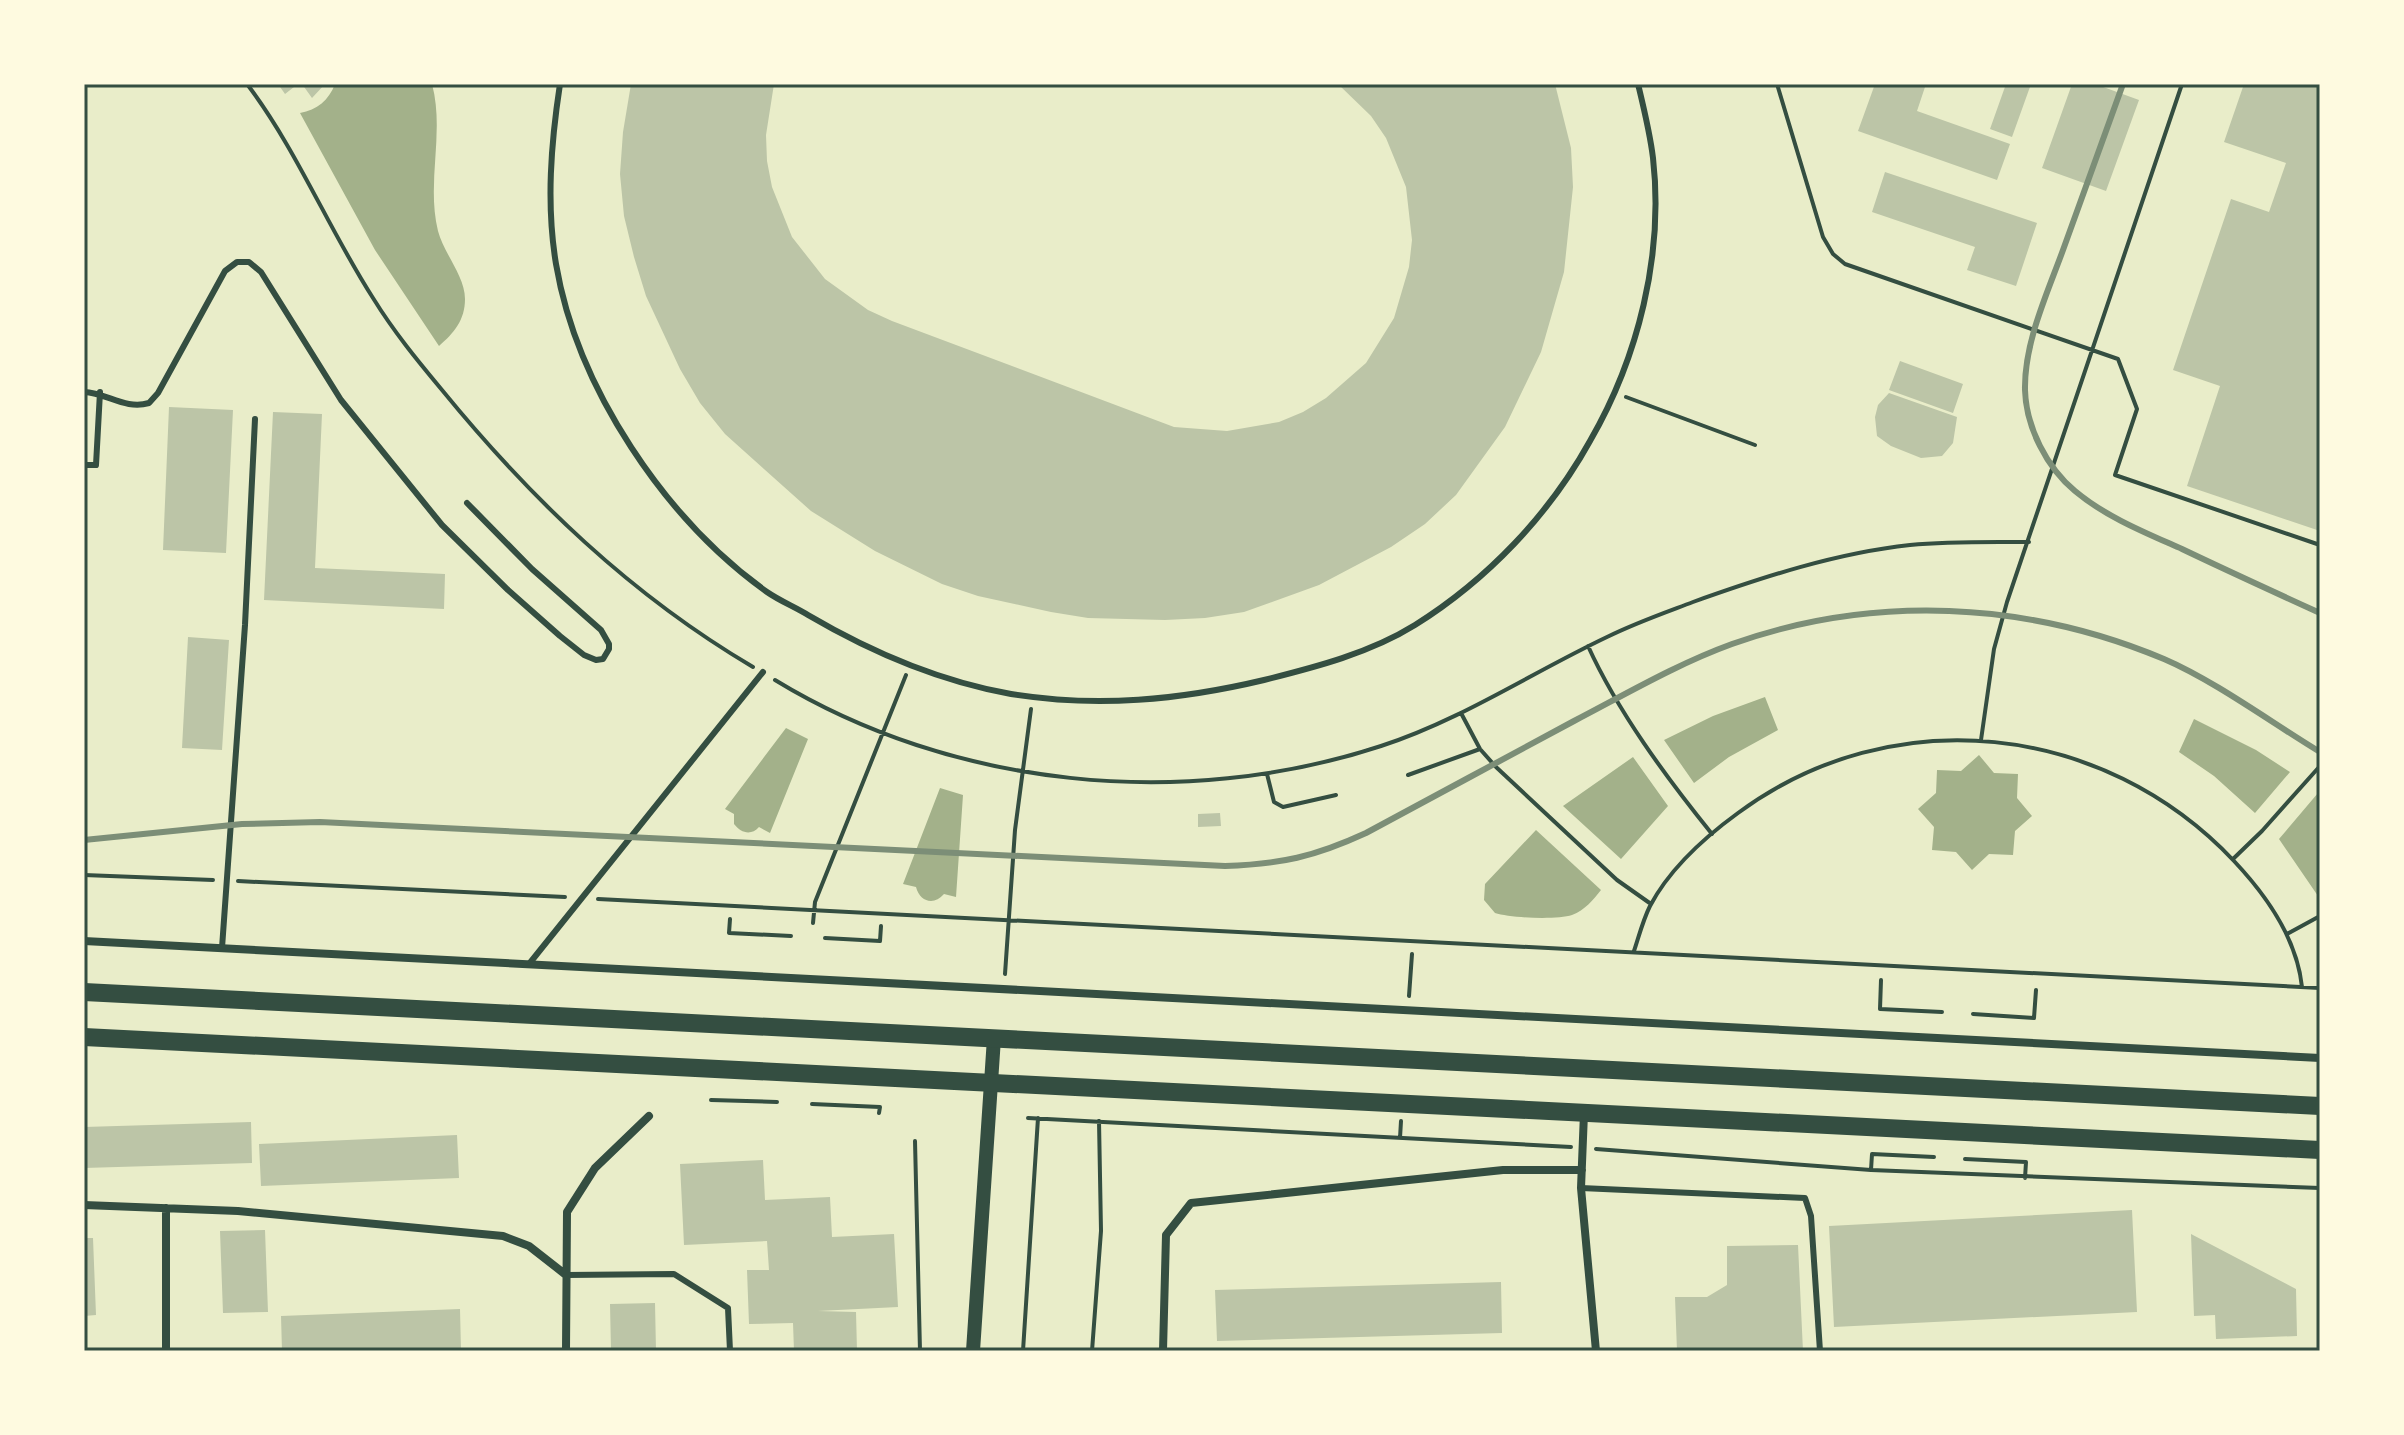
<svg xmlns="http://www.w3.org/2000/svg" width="2404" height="1435" viewBox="0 0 2404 1435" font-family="'Sofia Sans Condensed',sans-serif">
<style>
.water{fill:#a3b18a}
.building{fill:#bcc5a7}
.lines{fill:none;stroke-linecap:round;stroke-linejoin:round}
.path{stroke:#344e41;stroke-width:4}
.service{stroke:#344e41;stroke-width:6}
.minor{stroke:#344e41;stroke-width:8}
.tertiary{stroke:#344e41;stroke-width:14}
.primary{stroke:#344e41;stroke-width:18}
.rail{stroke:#7c8e77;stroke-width:6}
.neatline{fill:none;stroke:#344e41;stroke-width:3}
</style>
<rect width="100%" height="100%" fill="#e9edc9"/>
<path class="water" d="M335 84H432C445 133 426 182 438 231 444 254 465 276 465 299 465 320 454 333 439 346L375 250 300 113C317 110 329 100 335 84Z
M1765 697 1778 730 1729 757 1694 783 1664 740 1713 716Z
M2194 719 2256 750 2290 772 2255 813 2214 776 2179 752Z
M786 728 808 739 770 833 759 827C751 836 741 833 734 824V814L725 809Z
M1979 755 1994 773 2018 774 2017 798 2032 816 2015 831 2013 855 1989 854 1972 870 1956 852 1932 850 1934 827 1918 809 1936 793 1937 770 1961 771Z
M1633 757 1668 806 1621 859 1563 806Z
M940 788 963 795 956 897 944 894C934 906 920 902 916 887L903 884Z
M2318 793 2320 895 2318 896 2279 839Z
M1536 830 1601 890C1593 900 1585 910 1572 915 1557 920 1510 918 1495 913L1484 900 1485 884Z"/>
<path class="building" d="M278 84H292L294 87 285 94Z
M302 84H325L312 98Z
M631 84H774L766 135 767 161 772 187 792 237 825 279 868 310 892 321 1174 427 1227 431 1279 422 1303 412 1326 398 1366 363 1394 318 1409 267 1412 240 1406 187 1386 138 1371 116 1338 84H1555L1571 148 1573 187 1564 272 1541 352 1505 427 1456 495 1425 524 1391 547 1319 585 1244 612 1205 618 1165 620 1088 618 1051 612 978 596 942 584 875 551 811 511 725 434 700 403 680 369 646 296 634 257 624 216 620 174 623 132Z
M1875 84H1926L1917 111 2010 144 1997 180 1858 131Z
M2006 84H2031L2012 137 1990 129Z
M2072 84H2095L2139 100 2106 191 2042 168Z
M2244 84H2320V531L2187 486 2220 386 2173 370 2231 199 2269 212 2286 163 2224 142Z
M1885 172 2037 223 2016 286 1967 270 1975 247 1872 212Z
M1900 361 1963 384 1953 413 1889 390Z
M1889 393 1957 417 1953 443 1942 456 1921 458 1891 446 1877 436 1875 417 1878 405Z
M169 407 233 410 226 553 163 550Z
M273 412 322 414 315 568 445 574 444 609 264 600Z
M188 637 229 640 222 750 182 748Z
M1220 813 1221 826 1198 827V814Z
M251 1122 252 1163 84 1168V1127Z
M457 1135 459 1178 261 1186 259 1144Z
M763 1160 765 1200 830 1197 832 1237 894 1234 898 1307 818 1311 856 1312 857 1351H794L793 1323 749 1324 747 1270H769L767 1241 684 1245 680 1164Z
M2132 1210 2137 1312 1834 1327 1829 1226Z
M265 1230 268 1312 223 1313 220 1231Z
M2191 1234 2296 1289 2297 1336 2216 1339 2215 1315 2194 1316Z
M84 1238H93L96 1315 84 1316Z
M1798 1245 1803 1351H1677L1675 1297H1707L1727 1285V1246Z
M1501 1282 1502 1333 1217 1341 1215 1290Z
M655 1303 656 1351H611L610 1304Z
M460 1309 461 1351H282L281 1316Z"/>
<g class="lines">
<path class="path" d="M247 84C297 150 328 228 373 298 394 332 417 360 442 390 531 499 631 595 753 667
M1777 84 1823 237 1833 254 1845 264 2118 359 2137 409 2115 475 2320 545
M1626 397 1755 445
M1588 646C1618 712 1666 777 1712 834
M775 680C952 788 1183 811 1381 746 1461 720 1531 673 1607 637 1635 623 1664 613 1693 602 1763 577 1836 553 1910 545 1950 541 1990 542 2029 542
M1461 713 1480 749 1496 767 1617 880 1651 904
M1981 740 1994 649 2007 602 2182 84
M1267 774 1274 802 1283 807 1336 795
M1408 775 1480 749
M2233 859 2262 831 2320 766
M84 875 213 880
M238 881 565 897
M598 899 2320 988
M730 919 729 933 791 936
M813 923 815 902 906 675
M2287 934 2320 916
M825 938 880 941 881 926
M1634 951C1639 936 1643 920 1650 906 1669 870 1705 837 1738 813 1892 699 2103 722 2234 861 2267 896 2297 938 2302 987
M1005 974 1015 830 1031 709
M1881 980 1880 1009 1942 1012
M1409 996 1412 954
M1973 1014 2034 1018 2036 990
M711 1100 777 1102
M812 1104 880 1107 879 1113
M1028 1118 1571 1147
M1400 1138 1401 1121
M915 1141 920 1351
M1596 1149 1871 1170 2320 1188
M1965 1159 2026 1162 2025 1178
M1871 1170 1872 1154 1934 1157
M1023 1351 1038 1118
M1092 1351 1101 1231 1099 1121"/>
<path class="service" d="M560 84C551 143 546 204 556 264 577 388 665 519 767 592 780 601 795 607 808 615 871 652 938 681 1011 694 1097 708 1180 700 1264 680 1316 667 1370 653 1415 625 1487 580 1549 515 1590 441 1638 358 1664 255 1653 158 1650 133 1644 109 1638 84
M84 392C107 393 125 410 149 403L158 393 225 271 237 262H249L261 272 341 400 442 525 508 590 560 636 584 655 596 660 603 659 609 649V644L601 630 532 569 467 503
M84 465H96L100 392
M222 948 245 625 255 419
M529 964 763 672
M1581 1188 1805 1198 1811 1216 1820 1351
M566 1275 674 1274 728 1308 730 1351"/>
<path class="minor" d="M84 941 2320 1058
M1584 1113 1581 1188 1596 1351
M84 1205 238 1211 503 1236 529 1246 566 1275
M166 1208V1351
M566 1351 567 1212 595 1168 649 1116
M1163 1351 1166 1235 1191 1203 1503 1170H1582"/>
<path class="tertiary" d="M973 1351 994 1038"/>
<path class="primary" d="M84 992 2320 1106
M84 1037 2320 1150"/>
<path class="rail" d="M2123 84C2103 139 2083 195 2063 250 2047 294 2024 343 2025 390 2026 427 2047 468 2075 491 2106 517 2146 533 2182 549 2228 571 2274 592 2320 613
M84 840 242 824 320 822 1225 866C1281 864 1314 857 1366 833 1435 796 1505 758 1574 721 1626 694 1677 664 1732 644 1873 594 2026 601 2164 659 2215 681 2272 723 2320 752"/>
</g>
<rect width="2404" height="1435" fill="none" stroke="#fefae0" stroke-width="172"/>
<rect x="86" y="86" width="2232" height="1263" class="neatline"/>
</svg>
